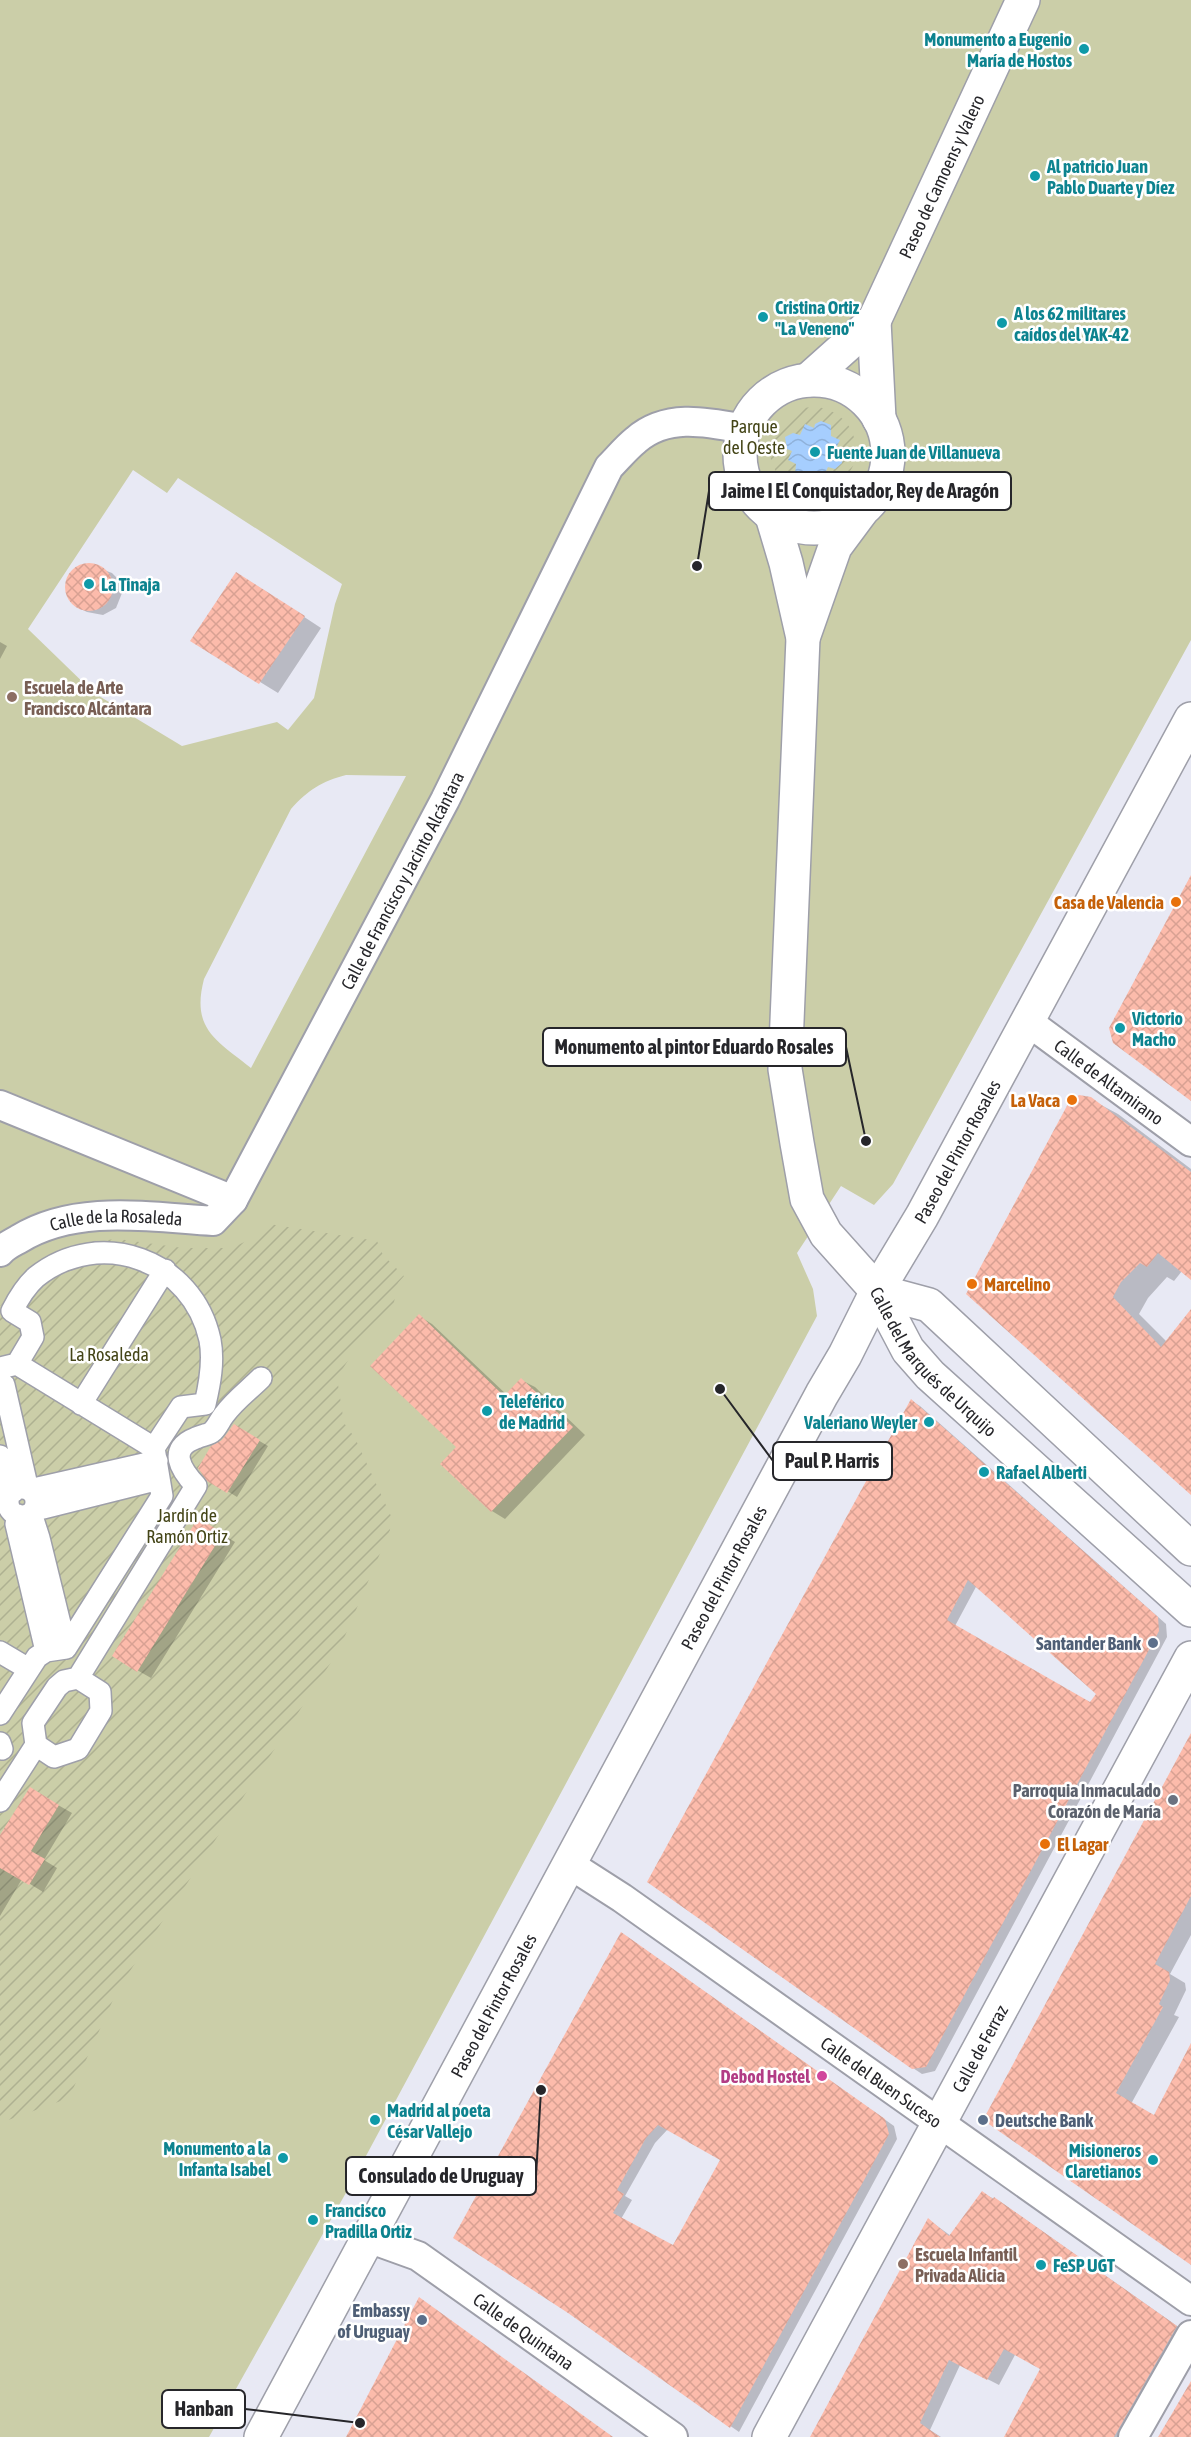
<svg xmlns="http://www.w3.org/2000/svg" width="1191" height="2437" viewBox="0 0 1191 2437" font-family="'Asap Condensed',sans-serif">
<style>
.green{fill:#cbcea8;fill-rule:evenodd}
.garden{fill:url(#garden-furrows)}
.water{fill:url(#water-waves)}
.shadow{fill:#0003;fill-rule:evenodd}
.building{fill:url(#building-cross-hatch);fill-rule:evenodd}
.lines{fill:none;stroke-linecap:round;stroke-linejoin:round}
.pedestrian-casing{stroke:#9e9fa9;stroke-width:24}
.minor-casing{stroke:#9e9fa9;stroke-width:32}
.secondary-casing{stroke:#9e9fa9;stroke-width:36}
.primary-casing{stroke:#9e9fa9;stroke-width:36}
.pedestrian{stroke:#fff;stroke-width:21}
.minor{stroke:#fff;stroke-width:28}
.secondary{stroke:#fff;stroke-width:33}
.primary{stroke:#fff;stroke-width:33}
.culture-dot{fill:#0f9aa8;stroke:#fff;stroke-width:2}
.education-dot{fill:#8d6e63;stroke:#fff;stroke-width:2}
.food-dot{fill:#e8710a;stroke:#fff;stroke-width:2}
.service-dot{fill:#5c6f8a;stroke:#fff;stroke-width:2}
.worship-dot{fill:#6b7280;stroke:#fff;stroke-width:2}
.hotel-dot{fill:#d1479c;stroke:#fff;stroke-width:2}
.labels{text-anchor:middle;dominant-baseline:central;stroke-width:5;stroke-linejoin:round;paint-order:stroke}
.culture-label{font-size:18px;font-weight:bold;fill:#0d838f;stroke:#fff;text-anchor:start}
.street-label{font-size:18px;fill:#26262a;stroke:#fff}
.park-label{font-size:18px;fill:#444517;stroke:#fff}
.education-label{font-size:18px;font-weight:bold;fill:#785e54;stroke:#fff;text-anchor:start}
.food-label{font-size:18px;font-weight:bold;fill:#c56008;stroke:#fff;text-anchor:end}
.service-label{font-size:18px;font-weight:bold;fill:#4e5e75;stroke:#fff;text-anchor:end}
.worship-label{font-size:18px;font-weight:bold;fill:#5b616d;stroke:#fff;text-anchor:end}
.hotel-label{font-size:18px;font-weight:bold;fill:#b23c85;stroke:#fff;text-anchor:end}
.leader{fill:none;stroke:#26262a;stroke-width:2}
.callout-dot{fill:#26262a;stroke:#fff;stroke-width:2}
.callout{fill:#fff;stroke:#26262a;stroke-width:2}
.callout-label{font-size:20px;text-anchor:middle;font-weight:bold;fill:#26262a}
</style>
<defs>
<pattern id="garden-furrows" width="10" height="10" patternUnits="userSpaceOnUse" patternTransform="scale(1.5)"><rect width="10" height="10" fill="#cbcea8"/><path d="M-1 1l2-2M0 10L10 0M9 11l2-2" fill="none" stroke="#aeb191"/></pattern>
<pattern id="water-waves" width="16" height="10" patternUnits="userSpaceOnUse" patternTransform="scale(1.5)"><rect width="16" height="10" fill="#a6cefe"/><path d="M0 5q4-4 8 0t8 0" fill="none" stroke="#8fb1da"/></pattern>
<pattern id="building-cross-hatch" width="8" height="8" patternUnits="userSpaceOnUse" patternTransform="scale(1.5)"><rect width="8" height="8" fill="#fcbbab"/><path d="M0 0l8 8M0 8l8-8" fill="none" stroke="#d8a193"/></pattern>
</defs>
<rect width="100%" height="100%" fill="#e8e9f4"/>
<path class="green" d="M0 0H1191V640L893 1184 874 1205 841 1186 797 1253 813 1289 817 1316 352 2182 209 2437H0ZM133 470 167 493 178 478 342 584 335 604 314 698 288 730 277 722 182 746 94 693 28 629ZM346 775 406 776 251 1068C216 1040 191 1029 204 979L291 809C308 790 322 781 346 775Z"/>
<path class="garden" d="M770 450a43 43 0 1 1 86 0a43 43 0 1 1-86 0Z
M269 1224 377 1241 383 1255 404 1276 398 1283 393 1307 359 1343 337 1378 344 1423 355 1438 391 1516 390 1530 339 1650 117 1991 69 2098 0 2123V1306L36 1264 50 1254 93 1241 118 1239 183 1248H231L249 1240Z"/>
<path class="water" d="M821 421 831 425V436L840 440 835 450C842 454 843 456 842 463L835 469 828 467 823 477 814 473 810 480H800L795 474 796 464 788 460 792 451 787 449 785 437 793 433 800 435 805 424 814 428 815 424Z"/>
<path class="shadow" d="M88 564 112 573 117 578 122 593 116 608 103 615 87 612 77 607 72 601 67 588V581L75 569Z
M254 584 321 628 278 693 192 640Z
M0 642 7 646 0 659Z
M1090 1099 1118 1114 1191 1169V1278L1182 1271 1174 1281 1167 1277 1148 1298 1139 1314 1167 1342 1191 1311V1493L968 1293Z
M419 1316 432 1324 507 1395 521 1380 535 1387 585 1435 505 1519 492 1511 458 1447Z
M912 1401 920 1406 1166 1624 1167 1637 935 2071 922 2074 913 2068ZM977 1585 1098 1694 1090 1704 955 1626Z
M234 1426 268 1446 237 1497 208 1479 223 1441Z
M212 1528 235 1542 151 1678 137 1670Z
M1191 1736V1935L1170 1974 1185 1983 1186 1990 1174 2015 1179 2017 1131 2104 1154 2117 1191 2047V2263L985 2119Z
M30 1789 72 1813 44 1860 57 1868 43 1892 22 1879 0 1916V1838Z
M630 1939 894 2126 897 2139 739 2432 568 2312ZM668 2129 722 2159 674 2247 621 2219 632 2200 625 2196 655 2143Z
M983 2193 1005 2205 1187 2333 1128 2437H1006L1042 2369 1016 2353 999 2385 960 2365 930 2430 941 2437H812L929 2220 951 2236Z"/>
<path class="building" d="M65 587a24 24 0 1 1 48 0a24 24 0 1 1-48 0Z
M236 572 305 616 259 684 190 641Z
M1191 875V1101L1113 1043 1109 1028Z
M1079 1095 1091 1097 1191 1172V1280L1158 1253 1147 1267 1140 1263 1121 1282 1113 1297 1161 1347 1191 1309V1495L966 1294 1069 1102Z
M419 1314 504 1396 521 1378 573 1427 491 1512 440 1464 456 1447 370 1366Z
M911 1399 1158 1617 1159 1631 926 2067 912 2069 647 1882ZM968 1580 1096 1694 1090 1702 947 1620Z
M234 1424 260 1440 227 1493 207 1481 198 1468 211 1446 222 1440Z
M198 1518 223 1533 137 1672 112 1656Z
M1191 1733V1896L1155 1964 1169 1972 1170 1980 1159 2004 1163 2007 1116 2093 1154 2115 1191 2043V2265L983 2120Z
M30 1787 59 1805 31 1851 45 1859 29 1885 0 1868V1835Z
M621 1932 885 2119 889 2134 730 2428 568 2313 453 2238ZM658 2125 720 2160 673 2245 613 2213 624 2194 617 2190 646 2138Z
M982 2191 993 2199 994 2197 1177 2326 1114 2437H1004L1040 2369 1004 2349 987 2380 949 2360 920 2423 940 2437H810L928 2218 949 2236Z
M419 2297 541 2385 613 2437H346Z
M1191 2381V2437H1158L1170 2417Z"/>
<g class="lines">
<defs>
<path id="pedestrian" d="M0 1368 17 1364 154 1448
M4 1385 26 1481 25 1488
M81 1404 165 1270
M0 1456 7 1486 13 1492
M8 1502a14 14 0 1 1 28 0a14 14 0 1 1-28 0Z
M32 1492 38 1488 157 1461
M36 1505 43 1508 159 1479
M31 1513 39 1538 66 1648
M18 1515 16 1524 46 1651
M0 1652 27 1668
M0 1714 37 1657 46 1651 66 1648 162 1496 154 1448 181 1407 205 1404C210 1383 214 1361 210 1340 193 1260 100 1226 36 1277 26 1286 18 1299 12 1311L30 1322 33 1337 17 1364
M0 1743 2 1749
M36 1745 54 1757 78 1749 101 1711 100 1692 78 1678
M0 1801 36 1745 33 1723 57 1687 64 1681 78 1678 196 1486C181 1470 167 1449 196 1438 202 1435 209 1435 213 1431 218 1426 220 1420 224 1415 234 1401 249 1390 261 1378"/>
<g id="minor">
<path id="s1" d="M1027 1021 1191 1142"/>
<path d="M0 1105 233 1200"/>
<path id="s2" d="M0 1252C5 1246 12 1243 19 1239 76 1204 149 1217 213 1221L233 1200 445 800 609 467C618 458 626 448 636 440 667 413 707 422 744 429"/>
<path id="s3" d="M569 1864 622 1898 1191 2301"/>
<path id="s4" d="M368 2238 418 2256 673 2437"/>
<path d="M1133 2437 1191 2335"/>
</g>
<g id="secondary">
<path id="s5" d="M261 2437 822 1394 845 1355 877 1291 922 1216 1191 719"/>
<path id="s6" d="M769 2437 1191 1658"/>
</g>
<g id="primary">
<path d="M874 321 879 419"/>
<path id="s7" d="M808 380 874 321 1023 0"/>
<circle cx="814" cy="454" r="74"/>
<path id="s8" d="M772 516 786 563 803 638 785 1069 797 1143 807 1199 826 1234 877 1291 908 1350 930 1375 1191 1610"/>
<path d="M803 638 835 547 861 512"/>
<path d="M877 1291 929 1305 1191 1549"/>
</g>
</defs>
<use href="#pedestrian" class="pedestrian-casing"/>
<use href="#minor" class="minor-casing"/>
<use href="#secondary" class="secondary-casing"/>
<use href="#primary" class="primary-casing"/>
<use href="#pedestrian" class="pedestrian"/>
<use href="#minor" class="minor"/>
<use href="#secondary" class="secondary"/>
<use href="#primary" class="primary"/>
</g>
<g class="culture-dot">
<circle cx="1084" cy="49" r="6"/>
<circle cx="1035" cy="176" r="6"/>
<circle cx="763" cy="317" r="6"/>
<circle cx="1002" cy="323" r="6"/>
<circle cx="815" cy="452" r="6"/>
<circle cx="89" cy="584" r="6"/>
<circle cx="1120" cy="1028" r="6"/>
<circle cx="487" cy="1411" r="6"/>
<circle cx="929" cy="1422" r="6"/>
<circle cx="984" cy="1472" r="6"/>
<circle cx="375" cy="2120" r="6"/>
<circle cx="283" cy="2158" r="6"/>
<circle cx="1153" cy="2160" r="6"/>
<circle cx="313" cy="2220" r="6"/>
<circle cx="1041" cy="2265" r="6"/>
</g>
<g class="education-dot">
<circle cx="12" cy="697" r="6"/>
<circle cx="903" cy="2264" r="6"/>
</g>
<g class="food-dot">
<circle cx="1176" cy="902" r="6"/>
<circle cx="1072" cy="1100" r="6"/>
<circle cx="972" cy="1284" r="6"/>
<circle cx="1045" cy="1844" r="6"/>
</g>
<g class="service-dot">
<circle cx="1153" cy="1643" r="6"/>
<circle cx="983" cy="2120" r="6"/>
<circle cx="422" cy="2320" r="6"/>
</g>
<circle class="worship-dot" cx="1173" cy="1800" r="6"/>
<circle class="hotel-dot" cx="822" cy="2076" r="6"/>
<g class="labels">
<g class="culture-label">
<text x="1072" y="39" text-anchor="end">Monumento a Eugenio<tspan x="1072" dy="21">María de Hostos</tspan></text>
<text x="1047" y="166">Al patricio Juan<tspan x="1047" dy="21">Pablo Duarte y Díez</tspan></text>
<text x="775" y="307">Cristina Ortiz<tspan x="775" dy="21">"La Veneno"</tspan></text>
<text x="1014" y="313">A los 62 militares<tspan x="1014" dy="21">caídos del YAK-42</tspan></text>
<text x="827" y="452">Fuente Juan de Villanueva</text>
<text x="101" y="584">La Tinaja</text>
<text x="1132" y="1018">Victorio<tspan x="1132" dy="21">Macho</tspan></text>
<text x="499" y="1401">Teleférico<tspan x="499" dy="21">de Madrid</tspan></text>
<text x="917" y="1422" text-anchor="end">Valeriano Weyler</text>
<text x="996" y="1472">Rafael Alberti</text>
<text x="387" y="2110">Madrid al poeta<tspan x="387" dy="21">César Vallejo</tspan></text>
<text x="271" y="2148" text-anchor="end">Monumento a la<tspan x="271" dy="21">Infanta Isabel</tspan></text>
<text x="1141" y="2150" text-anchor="end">Misioneros<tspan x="1141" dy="21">Claretianos</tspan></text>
<text x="325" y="2210">Francisco<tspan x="325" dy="21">Pradilla Ortiz</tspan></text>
<text x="1053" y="2265">FeSP UGT</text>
</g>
<g class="street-label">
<text stroke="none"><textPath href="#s7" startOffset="248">Paseo de Camoens y Valero</textPath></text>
<text stroke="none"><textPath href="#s2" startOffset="612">Calle de Francisco y Jacinto Alcántara</textPath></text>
<text stroke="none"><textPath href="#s1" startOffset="102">Calle de Altamirano</textPath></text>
<text stroke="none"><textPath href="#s5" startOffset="1462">Paseo del Pintor Rosales</textPath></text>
<text stroke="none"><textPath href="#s2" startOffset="124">Calle de la Rosaleda</textPath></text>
<text stroke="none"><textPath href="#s8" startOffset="897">Calle del Marqués de Urquijo</textPath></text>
<text stroke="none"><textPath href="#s5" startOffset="976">Paseo del Pintor Rosales</textPath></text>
<text stroke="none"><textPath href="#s5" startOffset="490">Paseo del Pintor Rosales</textPath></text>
<text stroke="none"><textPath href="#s6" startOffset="442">Calle de Ferraz</textPath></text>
<text stroke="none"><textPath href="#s3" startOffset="381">Calle del Buen Suceso</textPath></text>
<text stroke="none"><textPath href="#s4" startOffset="183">Calle de Quintana</textPath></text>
</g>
<g class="park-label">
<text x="754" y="426">Parque<tspan x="754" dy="21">del Oeste</tspan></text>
<text x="109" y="1354">La Rosaleda</text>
<text x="187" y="1515">Jardín de<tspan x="187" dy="21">Ramón Ortiz</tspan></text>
</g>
<g class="education-label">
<text x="24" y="687">Escuela de Arte<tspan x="24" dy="21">Francisco Alcántara</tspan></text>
<text x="915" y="2254">Escuela Infantil<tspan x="915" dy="21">Privada Alicia</tspan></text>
</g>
<g class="food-label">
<text x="1164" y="902">Casa de Valencia</text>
<text x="1060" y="1100">La Vaca</text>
<text x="984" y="1284" text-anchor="start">Marcelino</text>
<text x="1057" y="1844" text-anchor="start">El Lagar</text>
</g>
<g class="service-label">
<text x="1141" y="1643">Santander Bank</text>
<text x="995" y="2120" text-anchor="start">Deutsche Bank</text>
<text x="410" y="2310">Embassy<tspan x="410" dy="21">of Uruguay</tspan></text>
</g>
<g class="worship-label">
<text x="1161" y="1790">Parroquia Inmaculado<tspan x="1161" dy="21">Corazón de María</tspan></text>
</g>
<g class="hotel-label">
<text x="810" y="2076">Debod Hostel</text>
</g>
</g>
<path class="leader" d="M697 566L709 491M866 1141L846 1047M720 1389L773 1461M541 2090L536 2176M360 2423L245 2409"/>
<g class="callout-dot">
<circle cx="697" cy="566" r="6"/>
<circle cx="866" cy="1141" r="6"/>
<circle cx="720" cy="1389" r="6"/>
<circle cx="541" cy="2090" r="6"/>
<circle cx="360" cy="2423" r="6"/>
</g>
<g class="callout">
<rect x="709" y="472" width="302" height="38" rx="6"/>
<rect x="543" y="1028" width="303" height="38" rx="6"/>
<rect x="773" y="1442" width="119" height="38" rx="6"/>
<rect x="346" y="2157" width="190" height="38" rx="6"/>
<rect x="162" y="2390" width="83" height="38" rx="6"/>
</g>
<g class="callout-label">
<text x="860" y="498">Jaime I El Conquistador, Rey de Aragón</text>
<text x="694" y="1054">Monumento al pintor Eduardo Rosales</text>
<text x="832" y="1468">Paul P. Harris</text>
<text x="441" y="2183">Consulado de Uruguay</text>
<text x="204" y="2416">Hanban</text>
</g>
</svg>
